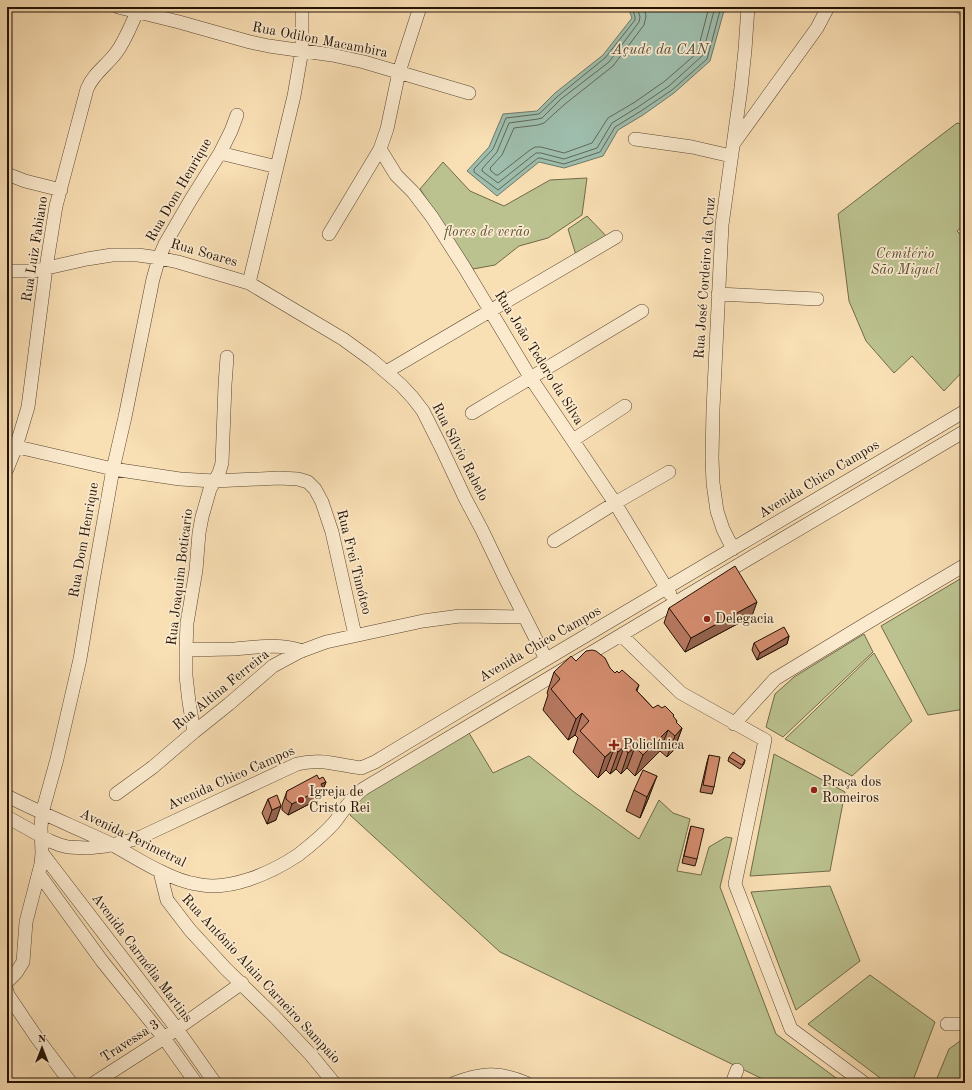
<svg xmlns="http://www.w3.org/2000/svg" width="972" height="1090" viewBox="0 0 972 1090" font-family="'Old Standard TT',serif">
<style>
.green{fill:#bbc28f;stroke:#706a4a}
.water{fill:#9ebdac;stroke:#6d7969}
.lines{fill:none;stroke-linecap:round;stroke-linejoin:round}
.shore{stroke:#616858;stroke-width:1}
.minor-casing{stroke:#594530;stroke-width:14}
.minor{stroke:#fbeace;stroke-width:13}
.wall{fill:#b5785f;stroke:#241204}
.shaded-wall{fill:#94624d;stroke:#241204}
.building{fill:#d38c6e;stroke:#241204}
.poi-dot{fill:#8f2418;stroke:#fbeace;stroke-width:1.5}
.labels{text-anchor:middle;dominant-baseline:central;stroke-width:3.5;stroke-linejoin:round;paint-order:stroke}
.street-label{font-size:14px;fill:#241204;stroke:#fbeace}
.park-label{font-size:14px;font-style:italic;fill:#595035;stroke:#fbeace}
.poi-label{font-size:14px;fill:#241204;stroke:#fbeace;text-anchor:start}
.water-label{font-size:15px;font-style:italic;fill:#4f4e3f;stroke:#fbeace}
</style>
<rect width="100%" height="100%" fill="#f9dfb4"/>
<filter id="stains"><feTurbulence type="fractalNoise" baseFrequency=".005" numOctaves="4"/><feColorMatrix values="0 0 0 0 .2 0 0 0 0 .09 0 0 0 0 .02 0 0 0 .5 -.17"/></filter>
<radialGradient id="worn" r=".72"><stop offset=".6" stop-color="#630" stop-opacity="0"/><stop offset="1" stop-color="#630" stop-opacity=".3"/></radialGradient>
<path class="green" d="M957 123 965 125V224L957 231 965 239V369L944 391 912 356 894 373 866 341 849 301 838 214Z
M443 162 470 191 504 206 550 180 587 178 582 215 548 238 519 246 495 265 473 269 420 189Z
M587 216 610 240 576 255 568 229Z
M965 576V709L928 715 881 626Z
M864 634 873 652 783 737 766 727 775 694 794 677Z
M874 653 912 721 852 776 785 739Z
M469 733 493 773 529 756 574 792 639 839 659 800 673 813 690 819 677 871 701 875 709 847 726 837 732 838 720 887 776 1034 843 1083H771L500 952 350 815 361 796Z
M774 754 845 792 830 871 750 876Z
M830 886 860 961 796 1010 751 892Z
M870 975 935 1022 912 1083H887L808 1024Z
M963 1039H965V1083H935L949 1049Z"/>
<path class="water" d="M628 7H725L710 61 674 93 643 115 618 130 603 156 564 168 539 162 497 196 467 171 489 147 503 114 537 111 555 93 603 55 632 18Z"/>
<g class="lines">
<path class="shore" d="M632 7 635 17V20L605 58 558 96 539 114 506 118 493 149 474 169V172L498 190 538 158H540L564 164 600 152 615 127 641 111 672 90 707 59 721 7
M637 7 640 17 639 22 609 62 561 99 542 118 538 119 509 123 497 152 482 169V171L498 183 536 153H541L564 159 597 148 612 123 638 107 669 86 702 56 715 7
M644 7 646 16 644 25 613 66 565 104 544 123 538 125 514 128 502 155 490 168 491 171 496 175H498L530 150 535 147H541L564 153 592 143 608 118 635 102 665 81 697 53 709 7"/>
<defs>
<path id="minor" d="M118 7 179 22 250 42 269 46 332 55 364 62 469 93
M961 7 965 10
M635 139 692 147 731 156
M734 143 817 28 828 7
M380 149 396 175 413 192 432 217 464 267 530 377 615 503 670 594
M220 153 277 167
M7 174 25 181 61 190
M329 234 380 149 387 129 399 72 420 7
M7 271H34L87 259 112 255H138L159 258 178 262 249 283 343 339 372 360 401 385 413 398 423 411 441 447 465 498 482 530 504 576 546 659
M249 283 294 96 302 50V7
M718 294 817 299
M386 372 616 237
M472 413 642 311
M573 440 625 406
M9 445 113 469 180 479 214 481 279 478 298 479 308 482 315 489 322 502 332 532 355 635
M7 469 16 447 28 407 46 268 56 206 87 89C93 74 106 66 116 53 125 41 131 25 137 12
M554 541 615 503 669 472
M733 549 723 529 717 511 713 483 712 458 713 409 722 225 741 88 745 50 748 7
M621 635 681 693 765 740 735 884 791 1029 864 1083
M186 649C202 650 219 649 235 649 258 647 281 643 302 651
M734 724 775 679 867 623 965 565
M194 732 189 702 186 676V649L187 623 196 570 199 533 202 517 210 489 219 473 222 463 225 385 227 357
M116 794 153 767 194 732 229 704 273 666 299 652 326 642 423 621 460 616 524 617
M7 796C41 813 77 828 111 844 128 853 144 864 162 872 172 877 184 882 196 884 229 892 271 873 298 855 311 845 323 835 334 823 344 810 350 799 363 789L745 561 965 431
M7 817 50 841 60 845 68 847 87 848 106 846 132 840 143 836 297 764C321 758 337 765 361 768L375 762C571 643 769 528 965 411
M42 853 177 1029 215 1083
M160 872 167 900 190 930 225 968 275 1017 311 1055 334 1083
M39 874 102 961 164 1038 196 1083
M7 982 16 973 23 962 26 922 41 864 42 853 41 828 42 813 57 759 80 659 93 581 113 469 125 417 153 279 159 258 165 244 190 201 220 153 231 131 237 115
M7 991 8 995 37 1038 71 1083
M947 1024H965
M94 1083 164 1038 242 983
M454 1083C482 1073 498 1071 526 1083
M732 1083 737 1070"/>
</defs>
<use href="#minor" class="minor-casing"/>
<use href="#minor" class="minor"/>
</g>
<path class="wall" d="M669 608 752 616 685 652 664 623Z
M789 636 787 644 757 660 752 650 754 643Z
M576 661 610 668 615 673H619L639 685 637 691 653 708 673 717 677 721 676 723 682 728 674 750 667 757 660 751 635 776 627 768 621 774 616 769 610 774 606 770 598 778 573 752 578 738 575 735 568 740 543 710 548 695 547 693 554 672Z
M709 755 714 787 712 794 700 792 707 762Z
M729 757 745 760 744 764 740 769 728 761Z
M319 779 326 782 319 799 288 815 282 810V805L287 791Z
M634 790 649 797 640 818 626 811Z
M268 799 276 820 267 824 262 813Z
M691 826 697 859 695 866 682 863 689 833Z"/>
<path class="shaded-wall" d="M757 602 752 616 685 652 691 638Z
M789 636 787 644 757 660 760 653Z
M582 713 575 735 568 740 576 719Z
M682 728 674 750 667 757 675 736Z
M668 730 660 751 635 776 643 755Z
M624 747 616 769 610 774 618 752Z
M635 747 627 768 621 774 628 753Z
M614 749 606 770 598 778 605 757Z
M657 776 649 797 640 818 647 797Z
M326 782 319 799 288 815 292 804 321 784Z
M281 806 276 820 267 824 272 810Z"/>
<path class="building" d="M735 566 757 602 691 638 669 608Z
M784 627 789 636 760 653 754 643Z
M592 650 596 651 605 658 610 668 615 673 617 671 619 673 622 670 639 685 636 690 653 708 658 705 662 708 665 706 674 715 673 716 677 721 676 722 682 728 675 736 668 730 643 755 635 747 628 753 624 747 618 752 614 749 605 757 580 731 589 721 582 713 576 719 551 689 560 679 554 672 571 656 576 661 586 651Z
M733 752 745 760 742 765 729 757Z
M709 755 720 757 714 787 703 785Z
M643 770 657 776 647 797 634 790Z
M317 775 319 779 323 777 326 782 321 784 323 788 292 804 286 799V795L287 791Z
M277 795 281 806 272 810 268 799Z
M691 826 704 829 697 859 684 856Z"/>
<g class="poi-dot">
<circle cx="707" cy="619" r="4"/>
<path d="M612 739h4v4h4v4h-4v4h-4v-4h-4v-4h4z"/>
<circle cx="814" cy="790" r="4"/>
<circle cx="301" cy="800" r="4"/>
</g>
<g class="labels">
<g class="street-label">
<text transform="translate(320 40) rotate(11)">Rua Odilon Macambira</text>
<text transform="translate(179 190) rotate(-60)">Rua Dom Henrique</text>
<text transform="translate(35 249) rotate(-81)">Rua Luiz Fabiano</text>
<text transform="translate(204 253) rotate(16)">Rua Soares</text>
<text transform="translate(705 278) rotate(-86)">Rua José Cordeiro da Cruz</text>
<text transform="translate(539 358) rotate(58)">Rua João Tedoro da Silva</text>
<text transform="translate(460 452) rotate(63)">Rua Sílvio Rabelo</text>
<text transform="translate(819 479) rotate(-31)">Avenida Chico Campos</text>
<text transform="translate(84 540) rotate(-80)">Rua Dom Henrique</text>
<text transform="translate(354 562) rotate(76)">Rua Frei Timóteo</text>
<text transform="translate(180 577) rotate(-83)">Rua Joaquim Boticario</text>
<text transform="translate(540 644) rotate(-30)">Avenida Chico Campos</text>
<text transform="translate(221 690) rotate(-39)">Rua Altina Ferreira</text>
<text transform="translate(231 778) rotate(-24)">Avenida Chico Campos</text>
<text transform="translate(133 838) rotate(26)">Avenida Perimetral</text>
<text transform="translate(142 958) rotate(53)">Avenida Carmélia Martins</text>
<text transform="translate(261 979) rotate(47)">Rua Antônio Alain Carneiro Sampaio</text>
<text transform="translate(130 1041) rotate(-33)">Travessa 3</text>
</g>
<g class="park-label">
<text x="487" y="232">flores de verão</text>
<text x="905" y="254">Cemitério<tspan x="905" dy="16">São Miguel</tspan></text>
</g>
<g class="poi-label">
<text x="715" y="619">Delegacia</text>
<text x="623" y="745">Policlínica</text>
<text x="822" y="782">Praça dos<tspan x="822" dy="16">Romeiros</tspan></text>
<text x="309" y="792">Igreja de<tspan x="309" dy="16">Cristo Rei</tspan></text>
</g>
<g class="water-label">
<text x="660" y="50">Açude da CAN</text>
</g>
</g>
<rect width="972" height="1090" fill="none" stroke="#f9dfb4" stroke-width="24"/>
<rect x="8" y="8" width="956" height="1074" fill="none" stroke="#241204" stroke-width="2"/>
<rect x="12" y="12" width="948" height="1066" fill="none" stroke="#241204"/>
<g transform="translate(42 1048)" stroke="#fbeace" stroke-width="3" paint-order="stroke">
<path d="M0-3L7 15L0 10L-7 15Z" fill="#241204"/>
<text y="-6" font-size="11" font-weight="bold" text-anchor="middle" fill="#241204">N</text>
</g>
<rect width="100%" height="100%" filter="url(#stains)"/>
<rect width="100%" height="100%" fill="url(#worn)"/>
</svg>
